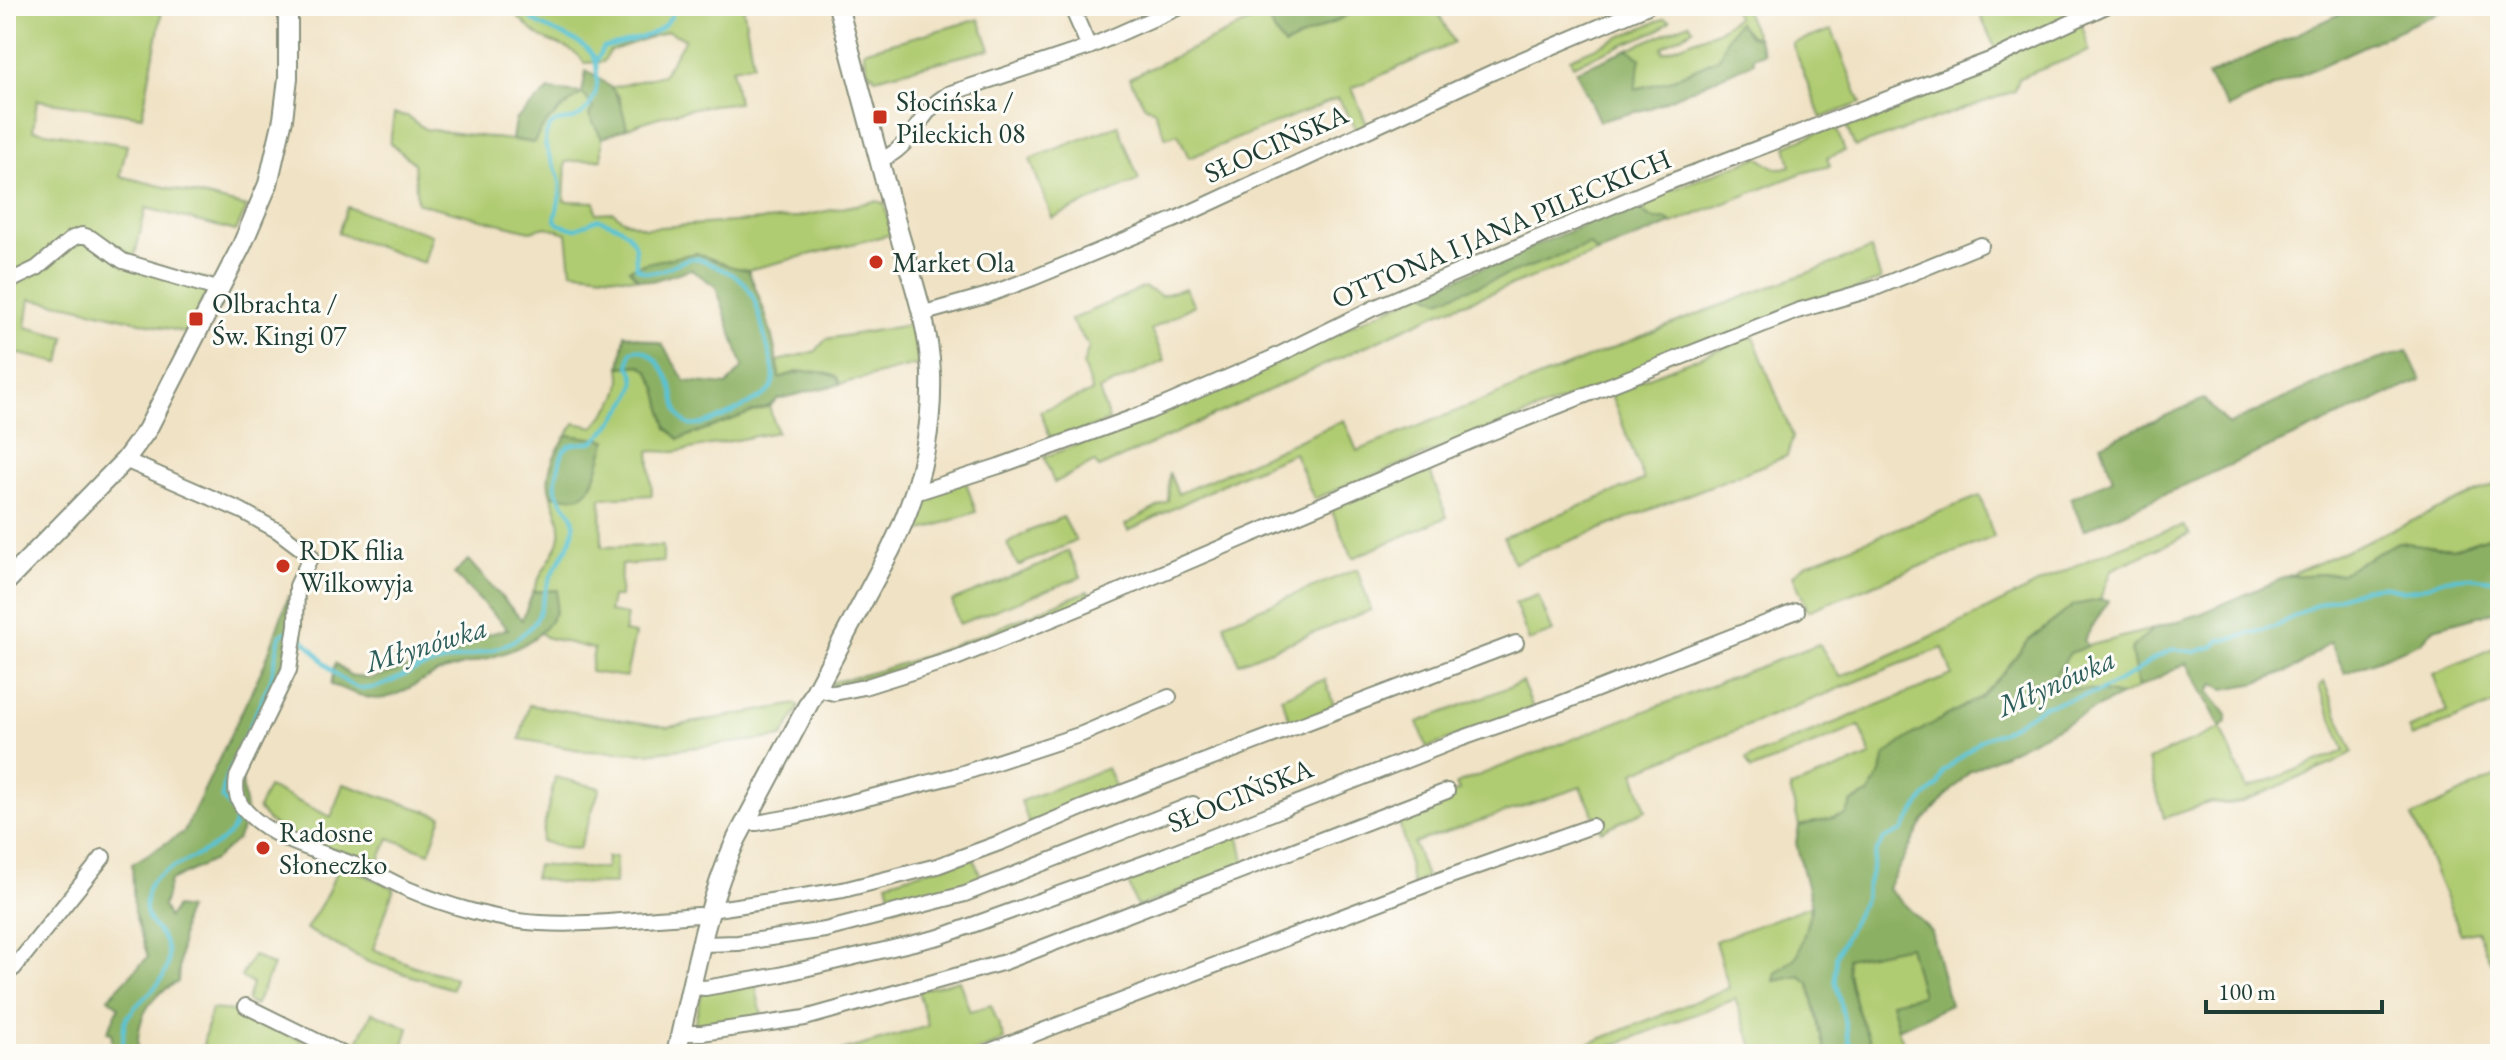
<svg xmlns="http://www.w3.org/2000/svg" width="2506" height="1060" viewBox="0 0 2506 1060" font-family="'EB Garamond',serif">
<style>
.green{fill:#b0cc72;stroke:#688453;stroke-width:2}
.forest{fill:#8cb064;stroke:#56764c;stroke-width:2}
.lines{fill:none;stroke-linecap:round;stroke-linejoin:round}
.stream{stroke:#59c3d4;stroke-width:4}
.minor-casing{stroke:#88907c;stroke-width:18}
.tertiary-casing{stroke:#88907c;stroke-width:22}
.minor{stroke:#fff;stroke-width:14}
.tertiary{stroke:#fff;stroke-width:18}
.poi-dot{fill:#c8321e;stroke:#fdfcf7;stroke-width:3}
.labels{text-anchor:middle;dominant-baseline:central;stroke-width:6;stroke-linejoin:round;paint-order:stroke}
.poi-label{font-size:28px;fill:#1f3d34;stroke:#fdfcf7;text-anchor:start}
.street-label{font-size:28px;fill:#1f3d34;stroke:#fdfcf7}
.water-label{font-size:30px;font-style:italic;fill:#2e5e5c;stroke:#fdfcf7}
</style>
<rect width="100%" height="100%" fill="#fdfcf7"/>
<filter id="ink" filterUnits="userSpaceOnUse"><feTurbulence type="fractalNoise" baseFrequency=".0125" numOctaves="2"/><feDisplacementMap in="SourceGraphic" scale="16" xChannelSelector="R" yChannelSelector="G"/><feConvolveMatrix kernelMatrix="1 2 1 2 8 2 1 2 1" color-interpolation-filters="sRGB"/></filter>
<filter id="wash" filterUnits="userSpaceOnUse"><feTurbulence type="fractalNoise" baseFrequency=".006" numOctaves="4" result="noise"/><feDisplacementMap in="SourceGraphic" scale="32" xChannelSelector="R" yChannelSelector="G"/><feGaussianBlur stdDeviation="1.8" result="paint"/><feColorMatrix in="noise" values="0 0 0 0 0 0 0 0 0 0 0 0 0 0 0 0 0 1.4 0 .05"/><feComposite in="paint" operator="in"/></filter>
<g filter="url(#wash)">
<rect width="100%" height="100%" fill="#f0e2c4"/>
<path class="green" d="M6 6H163L142 116 37 100 33 130 127 145 120 176 247 207 236 231 146 208 134 259 212 281 187 333 73 306 30 299 26 327 65 337 60 363 6 351Z
M507 6H743L753 64 732 68 738 103C702 104 661 115 627 128L619 96 610 88 663 75 685 39 668 31 610 51 603 62 584 63C575 46 556 46 541 37 529 29 518 16 507 6Z
M1366 6H1433L1438 12 1454 43 1352 88 1367 125 1357 130 1338 98 1189 158 1178 134 1166 138 1154 110 1144 105 1129 78 1264 15 1285 46Z
M1732 6H1743L1757 38 1750 36 1738 22 1728 36 1719 58 1669 81 1634 89 1641 58 1628 49 1689 23 1693 29 1662 47 1663 52 1717 31 1737 17Z
M1976 6H2088L1996 50Z
M1665 18 1670 21 1659 30 1573 65 1570 58Z
M979 19 990 49 875 78 873 73 869 74 863 51Z
M2079 23 2084 31 2089 51 2019 78 2015 91 1855 147 1844 121Z
M1832 30 1861 103 1821 118 1792 43Z
M582 93 594 107 589 115 602 138V159L566 162 564 201 595 202 596 213 613 212 623 220 645 228 793 218 875 201 884 203 892 234 748 270 732 267 696 253 630 270 638 279 571 271 567 233 546 227 530 231 417 203 414 163 390 143 394 114 407 116 425 129 534 143C543 120 563 109 582 93Z
M1118 125 1139 180 1052 218 1030 159Z
M1835 125 1845 151 1827 158 1830 166 1802 173 1672 224 1666 219C1651 222 1645 214 1634 204L1758 157 1777 169 1791 166 1786 146Z
M347 207 432 235 424 263 338 233Z
M1589 245 1598 253 1440 312 1099 468 1094 462 1054 483 1044 457C1174 410 1299 350 1424 292L1439 300Z
M1871 249 1881 280 1640 370 1314 499 1294 453 1237 477 1128 531 1125 525 1168 501 1169 472 1178 494 1344 420 1357 451 1687 318Z
M1144 287 1161 296 1185 288 1194 305 1151 330 1165 361 1099 390 1109 421 1052 442 1040 411 1092 392 1083 365 1089 346 1070 320Z
M914 324 917 327 923 363 840 384 837 377 799 371 779 378 778 361 816 351 826 339Z
M1753 336 1793 437 1787 456 1514 563 1504 537 1644 480 1610 392Z
M640 365 648 370 657 388 667 428 679 439 769 406 777 432 675 452 649 451 652 495 601 498 602 547 663 546V562L621 565 620 597H612L609 612 627 615 624 632 635 634 626 677 590 672 594 649 545 637 540 632 556 612 557 590 533 592C551 545 573 549 551 495L574 497 594 482 606 440 567 435 575 423 594 427C611 406 625 395 620 367Z
M1428 466 1447 517 1353 558 1329 505Z
M966 482 976 512 909 535 925 495Z
M2500 482V533L2452 549 2398 542 2341 573 2288 576Z
M1980 496 1994 537 1808 611 1793 575 1806 564Z
M1063 517 1076 541 1018 566 1007 544 1029 531Z
M2184 526 2190 534 2111 570 2100 600 2074 605 1979 698 1912 735 1885 755 1881 773 1869 794 1852 802 1846 815 1799 826 1790 788 1871 756 1860 726 1751 770 1746 759 1952 675 1943 648 1892 667 1634 772 1646 810 1601 831 1581 787 1414 843 1426 877 1412 885 1406 849 1397 814 1459 791 1456 784 1819 644 1840 677C1876 661 1912 646 1947 629 2024 592 2101 547 2184 526Z
M1068 551 1081 577 959 624 952 601 1039 566Z
M1357 569 1371 610 1239 663 1224 623Z
M1088 591 1092 598 945 656 832 688 833 682C921 664 1005 624 1088 591Z
M1538 595 1553 632 1529 641 1515 603Z
M2153 629 2131 650 2138 688 2121 696 2087 689H2046L2070 653 2088 646Z
M2500 645V702L2412 737 2408 729 2447 712 2433 674Z
M1325 679 1334 706 1292 725 1281 697Z
M1522 682 1533 708 1427 748 1418 722Z
M2324 682 2353 752 2334 763 2242 802 2228 804 2211 802 2164 818 2148 760 2221 728 2247 789 2345 751 2319 687Z
M797 704 799 708 782 737 647 753 585 751 520 739 529 705 668 727Z
M1107 768 1117 791 1030 827 1021 801Z
M2500 774V959L2491 963 2477 931 2461 934 2412 817Z
M555 777 600 788 579 849 563 848 541 841Z
M343 784 442 816 429 853 389 838 375 869 349 854 295 837 268 821 258 809 268 787 331 817Z
M1238 831 1245 866 1137 907 1125 873Z
M607 857H616L615 884 563 883 534 878 537 865 576 868H606Z
M973 857 983 882 894 908 887 882Z
M340 864 394 888 373 949 414 966 455 978 452 989 368 962 306 929 325 898Z
M1812 905 1798 956 1776 973 1775 981 1801 976 1809 983 1826 1054H1756L1735 999 1590 1054H1562L1729 988 1715 941Z
M1909 945 1922 995 1891 1002 1898 1029 1908 1054H1875C1862 1023 1850 993 1846 959Z
M253 955 273 966 255 1006 247 1001 252 984 241 977Z
M959 980 970 1012 991 1005 1004 1039 997 1044 968 1054H832L928 1026 918 991Z
M755 983 763 1021 693 1029 702 991Z
M211 1009 246 1012 307 1043 303 1054H201Z
M372 1012 409 1028 401 1054H352Z"/>
<path class="forest" d="M1282 6H1366L1284 46 1264 15Z
M2357 6H2452L2228 108 2207 76Z
M1738 22 1750 36 1757 38 1764 53 1753 57 1754 62 1650 108 1599 121 1576 71 1628 49 1641 58 1635 89 1669 81 1719 58 1728 36Z
M586 71C618 89 618 93 627 128L602 138 589 115 593 107 582 93C563 109 543 120 534 143L512 139 515 120 549 90 582 93Z
M1634 204C1645 214 1651 222 1666 219L1672 224 1598 253 1589 245 1439 300 1424 292Z
M696 253 732 267 748 270C763 305 776 340 779 378 801 371 816 368 837 377L840 384 778 399 769 406 679 439 667 428 657 388 648 371 640 365 620 367 625 334 662 344 685 381 727 385 743 367 716 287 691 269 652 281 638 279 629 269 646 263Z
M2407 351 2421 380 2084 530 2070 498 2113 479 2101 444 2204 399 2228 425 2347 369Z
M567 435 607 440C601 454 596 486 584 494 576 500 561 496 551 495 543 475 555 452 567 435Z
M2500 533V610L2434 628 2422 642 2345 673 2330 642 2297 667 2257 683 2225 689 2214 684 2209 692 2227 715V722L2221 728 2187 663 2138 688 2131 649 2153 629 2200 614 2288 576 2341 573 2398 542 2452 549Z
M468 560 522 620 533 592 558 590C556 597 557 608 554 614 535 654 478 659 441 672 422 679 404 694 385 698 368 702 347 689 331 685L335 663 350 675 371 679 459 652 457 642 508 629 454 574Z
M288 598 292 620 285 659 270 699 239 760 247 819 237 840 214 860 170 881 163 906 168 917 176 907 188 909 183 920 178 982C147 997 136 1020 138 1054H111L112 1033 107 1032 119 1007 108 998 148 957 134 912 132 864 184 832 265 663Z
M2100 600 2108 601 2084 640 2088 646 2070 653 2046 689H2087L2121 696 1970 771 1924 820 1888 888 1931 931 1950 1005 1898 1029 1891 1002 1922 995 1909 946 1847 959C1848 992 1862 1024 1875 1054H1826L1809 983 1800 976 1774 981 1776 973 1798 955 1812 906 1796 843 1799 826 1846 815 1852 802 1869 794 1881 773 1885 755 1912 735 1979 698 1998 679 2029 640 2074 605Z"/>
<g class="lines">
<path class="stream" d="M596 62 603 48C629 40 669 37 675 6
M298 635C319 651 330 677 356 687 377 694 399 676 418 669 456 655 508 657 535 622 542 612 544 589 551 576 558 561 572 545 574 527 575 500 546 506 559 466 560 461 562 453 565 449 571 441 585 445 594 441 601 437 609 426 615 419 626 404 644 385 629 366L631 351C649 343 667 373 672 388 676 401 675 419 690 425 702 429 767 398 772 387 777 375 770 356 767 345 761 325 758 298 743 282 737 275 725 271 717 267 708 263 698 256 688 259 671 264 654 280 637 268 635 261 636 255 635 248 632 229 613 224 598 219L575 229 558 224 555 219C557 207 562 194 560 182 558 166 538 147 548 130 553 121 560 121 569 120 588 116 598 96 597 78 597 70 597 60 592 54 574 32 536 33 521 6
M123 1054C124 1043 121 1028 127 1018 139 997 167 986 168 960 169 928 142 930 146 900 147 894 147 888 151 883 166 863 239 847 235 818 234 810 227 804 222 798L224 783 271 679 280 636 286 632H289
M1852 1054 1835 979 1836 956 1864 899 1876 852 1884 839 1902 831 1925 797 1939 785 1943 772 1981 740 2002 732 2044 706 2098 692 2136 672 2151 660 2174 649 2195 652 2212 647 2219 640 2231 639 2277 626 2309 608 2365 588 2384 586 2402 591 2422 588 2445 579 2468 577 2500 581"/>
</g>
</g>
<g filter="url(#ink)">
<g class="lines">
<defs>
<path id="minor" d="M1071 6 1089 47
M879 160C907 151 914 126 933 106 937 101 943 98 948 94L1089 47 1182 6
M6 283 37 268 73 238 82 235 91 238 123 261 220 290
M921 314 985 296 1033 278 1176 219 1493 72 1648 6
M125 460 242 511 278 531 311 556 297 586 296 625 289 670 237 777C235 790 236 801 246 811 275 843 327 853 366 869 381 875 395 884 410 890 447 906 500 921 540 923 593 926 646 918 699 915L708 918
M915 493 999 466 1148 412 1270 359 1374 308 1664 184 1995 58 2106 6
M817 689 834 693 864 687 956 658 1087 605 1480 437 1797 311 1873 289 1981 245
M745 823H757L796 816 954 776 1082 734 1169 697
M710 910 843 890 937 866 1002 842 1084 807 1516 643
M702 944 738 943 825 930 965 894 1193 804
M6 974 14 968 103 857
M692 987 705 988 779 975 939 937 1153 860 1460 739 1559 704 1797 611
M246 1006 343 1054
M681 1033H702L805 1018 1005 962 1447 791
M982 1054 1428 884 1592 826"/>
<path id="tertiary" d="M6 582 125 460 147 430 242 245 268 184 283 119 288 78V6
M676 1054C693 982 705 908 736 840L891 549C918 495 933 434 931 373 929 324 911 276 898 230 878 155 858 81 838 6"/>
</defs>
<use href="#minor" class="minor-casing"/>
<use href="#tertiary" class="tertiary-casing"/>
<use href="#minor" class="minor"/>
<use href="#tertiary" class="tertiary"/>
</g>
</g>
<g class="poi-dot">
<rect x="872" y="109" width="16" height="16" rx="4"/>
<circle cx="876" cy="262" r="8"/>
<rect x="188" y="311" width="16" height="16" rx="4"/>
<circle cx="283" cy="566" r="8"/>
<circle cx="263" cy="848" r="8"/>
</g>
<g class="labels">
<g class="poi-label">
<text x="896" y="101">Słocińska /<tspan x="896" dy="32">Pileckich 08</tspan></text>
<text x="892" y="262">Market Ola</text>
<text x="212" y="303">Olbrachta /<tspan x="212" dy="32">Św. Kingi 07</tspan></text>
<text x="299" y="550">RDK filia<tspan x="299" dy="32">Wilkowyja</tspan></text>
<text x="279" y="832">Radosne<tspan x="279" dy="32">Słoneczko</tspan></text>
</g>
<g class="street-label">
<text transform="translate(1276 143) rotate(-24)">SŁOCIŃSKA</text>
<text transform="translate(1501 228) rotate(-23)">OTTONA I JANA PILECKICH</text>
<text transform="translate(1240 795) rotate(-22)">SŁOCIŃSKA</text>
</g>
<g class="water-label">
<text transform="translate(426 644) rotate(-17)">Młynówka</text>
<text transform="translate(2056 682) rotate(-24)">Młynówka</text>
</g>
</g>
<rect width="2506" height="1060" fill="none" stroke="#fdfcf7" stroke-width="32"/>
<path d="M2206 1000v12h176v-12" fill="none" stroke="#1f3d34" stroke-width="4"/>
<text x="2218" y="1000" font-size="24" fill="#1f3d34" stroke="#fdfcf7" stroke-width="6" paint-order="stroke">100 m</text>
</svg>
